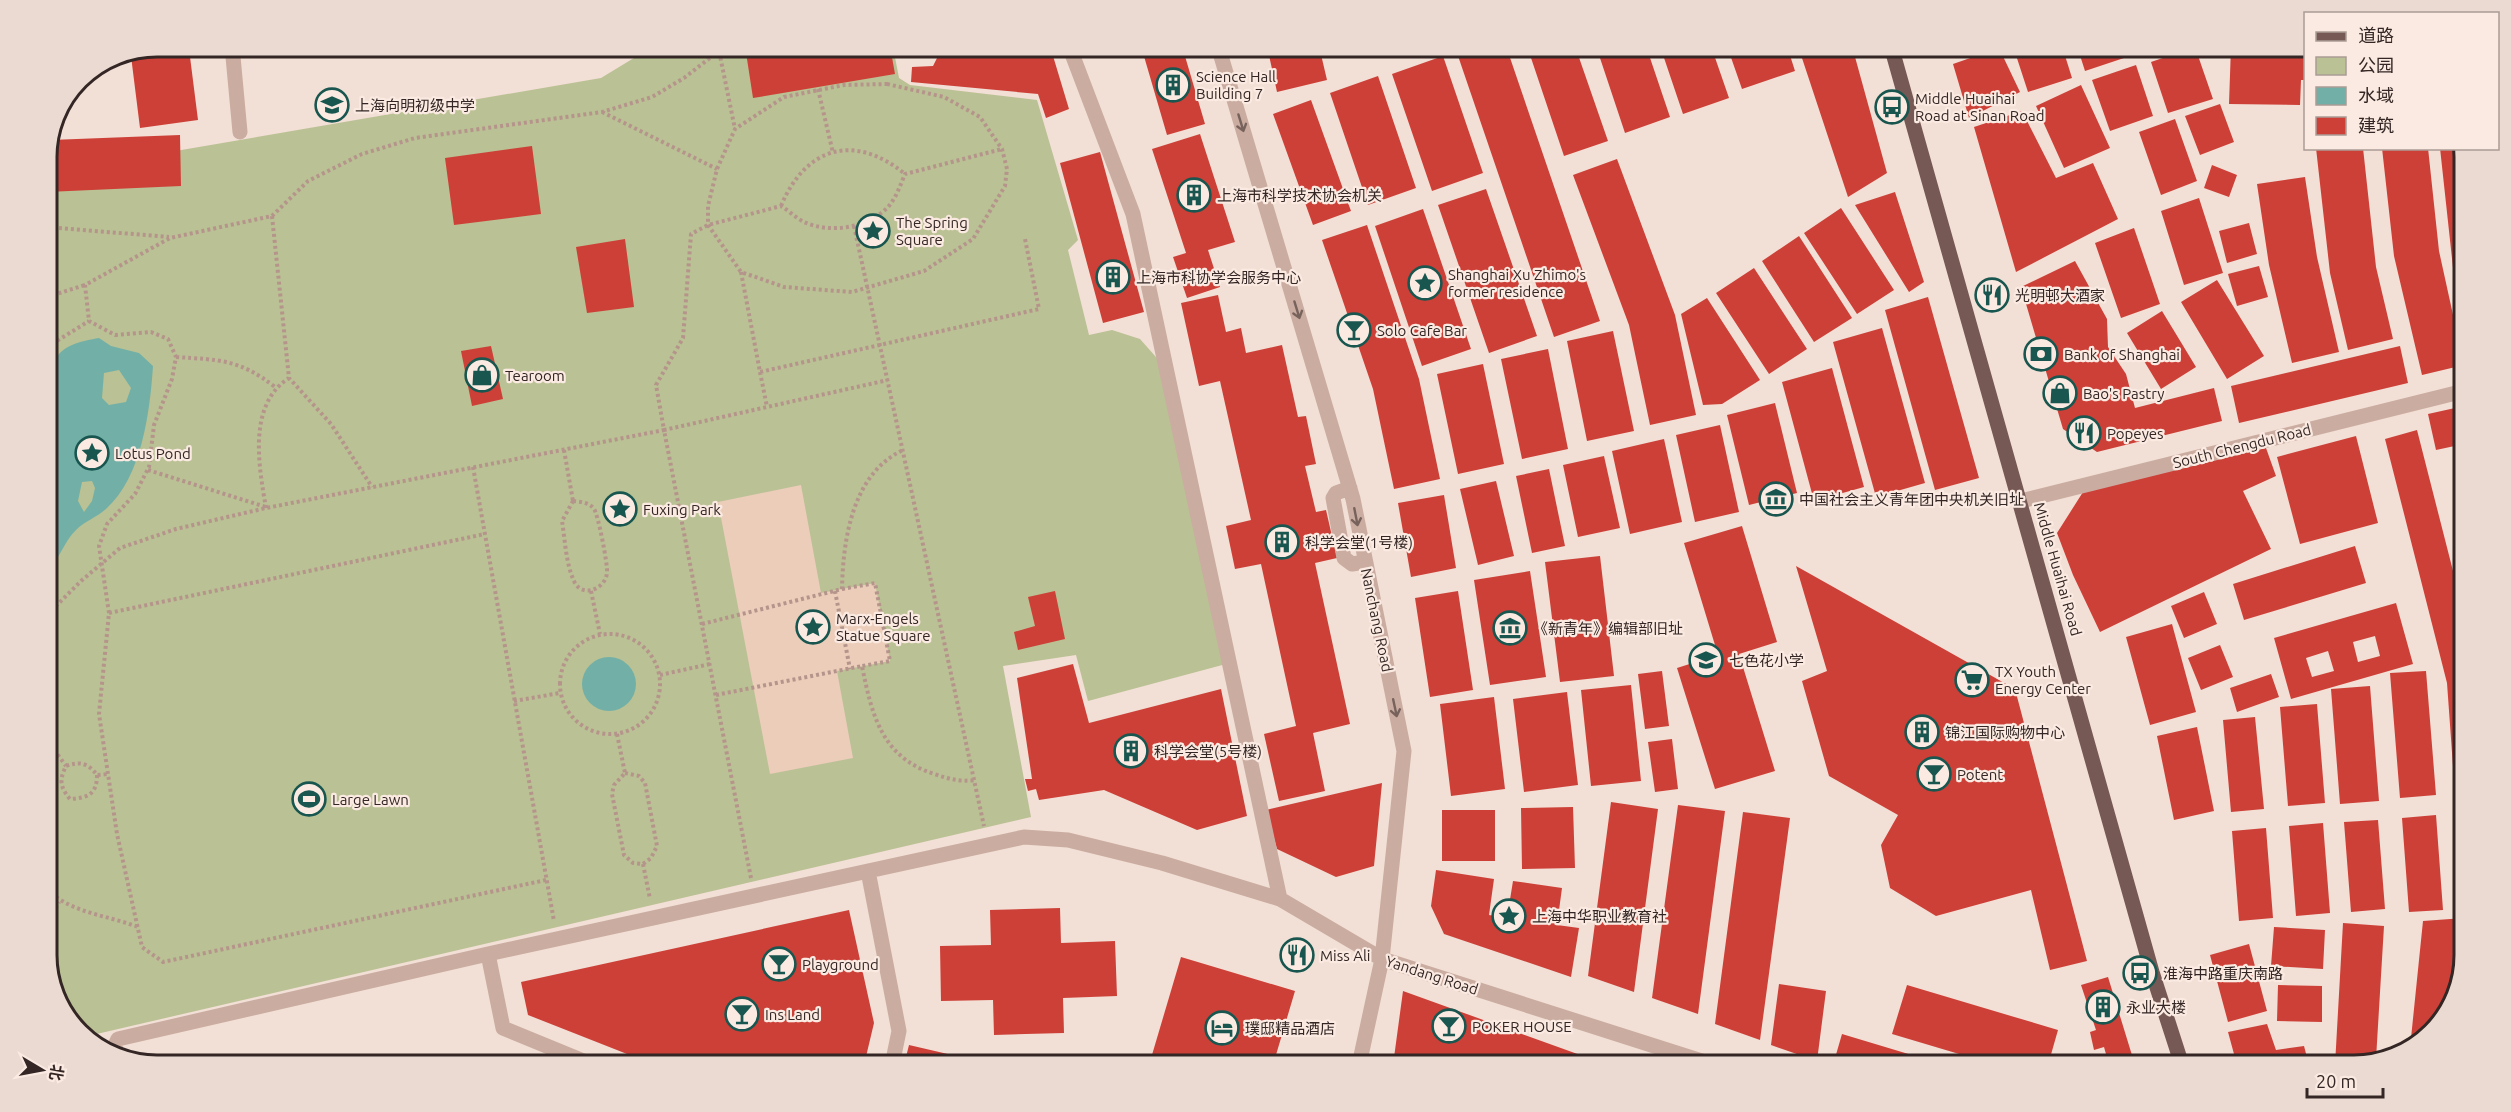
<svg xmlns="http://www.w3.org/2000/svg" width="2511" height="1112" viewBox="0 0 2511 1112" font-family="Ubuntu,'Noto Sans SC',sans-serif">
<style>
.green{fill:#bac194}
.plaza{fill:#ebcdba}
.water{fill:#72b0a7;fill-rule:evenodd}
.building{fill:#cd4038;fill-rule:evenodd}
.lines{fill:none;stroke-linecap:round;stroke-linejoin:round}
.path{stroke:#b5958b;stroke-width:4;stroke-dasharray:3 3;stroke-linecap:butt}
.minor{stroke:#caaca1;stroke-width:15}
.major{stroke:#765954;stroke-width:15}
.oneway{stroke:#77625c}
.labels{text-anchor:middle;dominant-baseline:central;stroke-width:4.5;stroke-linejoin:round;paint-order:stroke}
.poi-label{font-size:15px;fill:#332624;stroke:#faeae1;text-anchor:start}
.street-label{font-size:15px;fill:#332624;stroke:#faeae1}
.rim{fill:none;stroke:#332624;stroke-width:3}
</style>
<rect width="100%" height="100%" fill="#f2dfd5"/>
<path class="green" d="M652 47H893L899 78 910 85 1037 100 1078 240 1068 250 1089 335 1112 330 1140 339 1163 365 1226 664 1088 701 1076 655 1003 666 1031 817 88 1036 69 1022 47 963V173L601 78Z"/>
<path class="plaza" d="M801 485 821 593 875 583 890 661 837 671 853 758 770 774 718 502Z"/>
<path class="water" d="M99 338 111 346 139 353 153 366C150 411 142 477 106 509 97 517 85 521 76 530 65 540 59 560 47 572 47 535 40 382 55 359 65 344 82 341 99 338ZM119 370 131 388 126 402 109 405 102 398 104 373ZM92 481 95 488 92 501 84 512 78 501 82 482Z
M582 684a27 27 0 1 1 54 0a27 27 0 1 1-54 0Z"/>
<path class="building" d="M745 46H890L895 74 753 98Z
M976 46H1050L1069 109 1046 118 1038 94 911 82 912 67 933 66 940 52Z
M1141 46H1182L1205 124 1167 135Z
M1267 46H1319L1327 80 1277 92Z
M1344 46H1364V47L1346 53Z
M1468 46H1506L1600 321 1554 337 1456 50Z
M1527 46H1575L1608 141 1564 156Z
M1596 46H1646L1670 117 1625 133Z
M1660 46H1711L1729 98 1683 114Z
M1727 46H1787L1795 71 1742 89Z
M1798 46H1852L1887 173 1848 197Z
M2013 46H2062L2072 78 2028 92Z
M2077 46H2126L2130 56 2085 71Z
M2147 46H2165V47L2149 52Z
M2231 46H2306V80H2301L2300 105 2229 104Z
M2195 47 2213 99 2168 113 2151 62Z
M1999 48 2020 92 1969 118 1953 64Z
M189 49 198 120 140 128 131 56Z
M1443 56 1483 173 1432 191 1392 74Z
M2136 65 2153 116 2110 131 2092 80Z
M1378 76 1416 188 1368 205 1330 93Z
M2081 85 2110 148 2064 168 2036 106Z
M1311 100 1351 211 1313 225 1273 114Z
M2220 104 2234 142 2200 155 2185 116Z
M2022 111 2056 178 2093 163 2118 219 2016 272 1974 127Z
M2175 119 2197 181 2161 195 2139 132Z
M1200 134 1235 242 1208 250 1220 287 1187 298 1173 257 1186 253 1152 149Z
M180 135 181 186 47 192V150L51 140Z
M532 146 541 214 454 225 445 158Z
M2316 148H2363L2376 267 2393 339 2348 350 2330 273Z
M2382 148H2428L2439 251 2464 365 2422 375 2394 256Z
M2440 148 2464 150V323H2459Z
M1100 152 1144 312 1103 323 1060 163Z
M1617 159 1675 315 1696 415 1650 425 1629 325 1573 175Z
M2212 165 2237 175 2229 197 2204 188Z
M2305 177 2317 257 2339 352 2292 363 2269 265 2257 184Z
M1486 189 1537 336 1489 353 1438 205Z
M1895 192 1924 282 1909 292 1855 205Z
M2199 198 2223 273 2184 285 2161 211Z
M1841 208 1894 290 1857 314 1804 233Z
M1423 209 1471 349 1422 366 1375 226Z
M2249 223 2257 254 2227 263 2219 231Z
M1367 225 1419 379 1440 479 1394 489 1373 389 1322 240Z
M2134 228 2160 304 2121 318 2095 243Z
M1799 236 1852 318 1814 342 1762 261Z
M625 239 634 307 587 313 576 247Z
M2075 261 2107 319 2108 347 2126 374 2135 408 2214 388 2222 421 2097 452 2063 429 2021 287Z
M2259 266 2268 297 2237 306 2228 274Z
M1754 268 1807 349 1769 374 1716 293Z
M2217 280 2264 356 2227 379 2181 302Z
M1218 295 1226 332 1241 328 1246 353 1282 345 1298 417 1306 416 1316 464 1305 466 1316 512 1326 510 1337 558 1315 563 1350 724 1313 733 1325 791 1279 801 1264 734 1296 726 1261 564 1235 569 1226 526 1251 520 1220 381 1199 386 1181 303Z
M1928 297 1979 478 1935 490 1885 310Z
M1707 298 1760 380 1722 404 1703 405 1681 314Z
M2162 311 2196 367 2161 389 2127 333Z
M1882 328 1925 483 1876 497 1833 342Z
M1613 331 1634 431 1587 441 1567 341Z
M491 346 503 399 472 406 461 351Z
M2400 346 2408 383 2239 423 2231 386Z
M1548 349 1568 449 1522 459 1501 359Z
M1483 364 1504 464 1458 474 1437 374Z
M1832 368 1864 487 1814 501 1782 382Z
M1775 403 1797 493 1749 505 1727 415Z
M2464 406V444L2436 450 2428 414Z
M1720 425 1739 512 1695 522 1676 435Z
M2417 430 2464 614V793L2455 794 2447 683 2385 439Z
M2356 436 2378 523 2300 544 2277 457Z
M1664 439 1682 522 1630 534 1612 451Z
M2266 448 2276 476 2243 491 2271 549 2100 632 2073 575 2057 533 2083 492Z
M1604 456 1620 528 1578 537 1563 465Z
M1549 469 1565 546 1532 553 1516 476Z
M1496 481 1514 556 1478 565 1460 489Z
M1444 495 1456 568 1411 577 1398 503Z
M1742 526 1777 642 1739 654 1775 771 1715 789 1677 668 1718 655 1684 543Z
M2355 546 2366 583 2244 620 2233 584Z
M1600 556 1614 676 1560 682 1545 562Z
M1796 566 2015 689 2087 961 2050 970 2031 890 1936 916 1890 888 1881 845 1898 815 1829 776 1802 681 1827 671Z
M1530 571 1546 677 1490 685 1474 580Z
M1055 591 1065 639 1018 650 1014 632 1035 626 1028 597Z
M1458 591 1473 690 1430 697 1415 598Z
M2204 592 2217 624 2184 638 2171 606Z
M2396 603 2413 664 2291 699 2274 638ZM2375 636 2380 656 2358 662 2353 642ZM2328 651 2334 671 2312 677 2306 658Z
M2172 624 2196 712 2150 725 2126 637Z
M2220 645 2233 677 2201 690 2188 658Z
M1073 664 1089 723 1221 689 1247 816 1197 830 1104 790 1039 800 1036 789 1028 791 1025 779H1032L1017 678Z
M1662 671 1669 726 1645 729 1638 674Z
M2426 671 2436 795 2400 798 2390 673Z
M2271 674 2279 697 2237 712 2230 688Z
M1631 685 1641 781 1591 786 1581 690Z
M2370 686 2379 801 2340 804 2331 689Z
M1567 692 1578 785 1524 792 1513 699Z
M1494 697 1505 789 1451 796 1440 704Z
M2317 704 2325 803 2288 806 2280 707Z
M2255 717 2264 809 2231 812 2223 720Z
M2197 727 2214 811 2174 820 2157 736Z
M1672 739 1678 789 1655 792 1648 742Z
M1382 783 1374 866 1336 877 1277 849 1266 810Z
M1611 802 1658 809 1634 992 1588 976Z
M1678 805 1725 811 1698 1014 1652 998Z
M1573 807 1575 868 1522 869 1521 808Z
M1442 810H1495V861H1442Z
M1743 812 1790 818 1760 1040 1715 1024Z
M2436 815 2443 910 2409 912 2402 818Z
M2464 815V910H2462L2454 816Z
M2378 820 2385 909 2351 912 2344 822Z
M2323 823 2330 913 2296 916 2289 826Z
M2266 828 2273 918 2239 921 2232 831Z
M1436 870 1494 879 1489 915 1507 918 1513 881 1562 888 1557 925 1579 928 1571 977 1444 934 1431 906Z
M1060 908 1061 943 1115 941 1117 996 1063 998 1064 1033 994 1035 993 1000 941 1001 940 946 991 945 990 910Z
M849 910 874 1023 864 1065H655L528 1015 521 982Z
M2464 918V955L2456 997 2416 1047 2410 1048 2423 921Z
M2343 923 2384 926 2376 1059 2355 1065H2335Z
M2274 927 2325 930 2323 969 2271 966Z
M2249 944 2267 1011 2228 1022 2210 955Z
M1181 957 1295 991 1273 1065H1149Z
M2108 977 2135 1065H2109L2104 1047 2094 1050 2090 1032 2096 1030 2081 985Z
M1779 984 1826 991 1817 1061 1771 1045Z
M1907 985 2058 1030 2048 1065H1996L1892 1034Z
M2278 985 2322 986V1022L2277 1021Z
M1403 991 1597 1061V1065H1393Z
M2267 1024 2276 1050 2304 1046 2309 1065H2237L2228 1032Z
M1842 1034 1945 1065H1833Z
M909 1045 965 1058 963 1065H904Z"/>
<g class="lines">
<path class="path" d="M718 46 735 129
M887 84 944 97 980 117 1002 149 1007 169 1005 186 973 239 924 271 852 292 784 287 741 272 708 225V206L717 169 735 129 784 97 844 85Z
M818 89 833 153
M602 112 717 169
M781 206C806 146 855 133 905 174
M272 216 289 378 331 424 372 487
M854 226 984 826
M47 227 169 237
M741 272 760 372 1039 309 1025 239
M47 297 85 285
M47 347 89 321
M176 357C220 360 239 359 275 387
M760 372 767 407
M564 450 573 501
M473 467 554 921
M148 470 266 507
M573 501C581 502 589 502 594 509 598 514 608 565 607 573 605 590 581 598 574 581 566 564 565 540 562 521Z
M266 508C259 467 247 405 289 378
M842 589 875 583 890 661 862 666
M591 591 600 634
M835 591 850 669
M109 613 485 534
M47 615 81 581 120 548 176 529 266 508 664 430 656 385 683 338 691 234 708 225 781 206C789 211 796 218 804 222 830 234 868 228 888 207 896 198 900 186 905 174L1002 149
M702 624 842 589C843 540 852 474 903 450
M560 684a50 50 0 1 1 100 0a50 50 0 1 1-100 0Z
M660 675 710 664
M716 695 862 666C872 716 882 757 934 774 949 779 960 782 975 780
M514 701 560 693
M617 734 625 773
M47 740 66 766
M625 773 639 776 645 783 657 846 651 858 643 864 633 863 624 855 612 794 614 785Z
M97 775C97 794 88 798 70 799 60 787 59 780 66 766 80 761 88 763 97 775L108 774
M643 864 650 899
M751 878 664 430 888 380
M546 880 163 962 142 947 117 834 99 714 109 613 99 546 107 524 135 494 149 467 154 425 172 379 176 357 168 339 151 332 115 335 89 321 85 285 170 238 272 216 308 181 362 154 415 138 602 112 652 97 684 78 719 51
M47 889C70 913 107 915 138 927
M47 924 59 902"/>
<path class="minor" d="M232 46 240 132
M1069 46 1133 214 1280 899
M1218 46 1353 499 1404 751 1382 959 1359 1065
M1350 488 1336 493 1333 498 1344 558 1352 564 1365 562
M2021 501 2464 391
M868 871 899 1031 892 1065
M488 954 503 1028 593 1065
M111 1054 118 1039 488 954 1024 837 1068 840 1162 863 1280 899 1382 959 1714 1065"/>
<path class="major" d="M1891 46 2152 972 2182 1065"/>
</g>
<defs><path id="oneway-shaft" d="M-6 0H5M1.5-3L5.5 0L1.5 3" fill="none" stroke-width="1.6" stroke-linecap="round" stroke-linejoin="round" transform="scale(1.5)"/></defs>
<g class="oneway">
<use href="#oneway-shaft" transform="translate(1241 123) rotate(73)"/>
<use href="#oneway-shaft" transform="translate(1297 310) rotate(73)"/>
<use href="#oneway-shaft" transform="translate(1356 517) rotate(79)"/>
<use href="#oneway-shaft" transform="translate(1395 708) rotate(78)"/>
</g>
<defs>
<symbol id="building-ring" viewBox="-11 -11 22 22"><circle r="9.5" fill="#faeae1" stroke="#18564f" stroke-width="1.5"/><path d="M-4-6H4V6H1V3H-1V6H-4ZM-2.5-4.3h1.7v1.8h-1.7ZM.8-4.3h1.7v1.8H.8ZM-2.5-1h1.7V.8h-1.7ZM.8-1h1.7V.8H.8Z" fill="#18564f"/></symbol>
<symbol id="school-ring" viewBox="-11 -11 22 22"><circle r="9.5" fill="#faeae1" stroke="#18564f" stroke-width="1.5"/><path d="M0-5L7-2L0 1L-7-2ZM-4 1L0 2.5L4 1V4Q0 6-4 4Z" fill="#18564f"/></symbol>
<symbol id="bus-ring" viewBox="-11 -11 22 22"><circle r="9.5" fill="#faeae1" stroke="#18564f" stroke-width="1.5"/><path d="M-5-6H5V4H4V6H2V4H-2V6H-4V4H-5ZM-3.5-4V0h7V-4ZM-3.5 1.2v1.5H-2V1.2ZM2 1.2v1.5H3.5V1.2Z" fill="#18564f"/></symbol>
<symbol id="sight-ring" viewBox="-11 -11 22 22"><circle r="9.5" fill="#faeae1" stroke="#18564f" stroke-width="1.5"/><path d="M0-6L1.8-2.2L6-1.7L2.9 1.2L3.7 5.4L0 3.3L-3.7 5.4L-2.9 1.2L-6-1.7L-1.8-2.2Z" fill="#18564f"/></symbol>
<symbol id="restaurant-ring" viewBox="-11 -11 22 22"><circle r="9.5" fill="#faeae1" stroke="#18564f" stroke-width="1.5"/><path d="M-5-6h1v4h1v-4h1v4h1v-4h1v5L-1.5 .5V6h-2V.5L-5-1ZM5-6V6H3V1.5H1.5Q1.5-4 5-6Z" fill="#18564f"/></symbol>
<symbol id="bar-ring" viewBox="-11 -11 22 22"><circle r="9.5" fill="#faeae1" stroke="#18564f" stroke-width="1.5"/><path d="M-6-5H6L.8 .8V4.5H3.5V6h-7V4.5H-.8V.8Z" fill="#18564f"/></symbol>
<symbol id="bank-ring" viewBox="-11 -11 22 22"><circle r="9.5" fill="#faeae1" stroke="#18564f" stroke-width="1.5"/><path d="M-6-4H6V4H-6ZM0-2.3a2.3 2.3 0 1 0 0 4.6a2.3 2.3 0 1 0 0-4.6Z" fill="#18564f"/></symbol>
<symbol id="shop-ring" viewBox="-11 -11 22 22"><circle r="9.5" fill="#faeae1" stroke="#18564f" stroke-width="1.5"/><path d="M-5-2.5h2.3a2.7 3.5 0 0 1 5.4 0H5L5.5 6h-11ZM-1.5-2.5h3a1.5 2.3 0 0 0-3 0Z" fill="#18564f"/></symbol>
<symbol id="museum-ring" viewBox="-11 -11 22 22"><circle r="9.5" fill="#faeae1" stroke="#18564f" stroke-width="1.5"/><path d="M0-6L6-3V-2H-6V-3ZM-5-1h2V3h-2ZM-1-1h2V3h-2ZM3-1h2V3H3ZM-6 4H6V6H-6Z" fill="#18564f"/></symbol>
<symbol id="supermarket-ring" viewBox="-11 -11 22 22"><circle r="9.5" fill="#faeae1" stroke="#18564f" stroke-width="1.5"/><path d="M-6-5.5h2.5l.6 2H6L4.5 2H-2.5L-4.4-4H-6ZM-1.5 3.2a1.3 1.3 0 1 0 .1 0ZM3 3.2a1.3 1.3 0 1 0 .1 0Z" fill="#18564f"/></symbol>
<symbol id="stadium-ring" viewBox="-11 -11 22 22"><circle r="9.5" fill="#faeae1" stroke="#18564f" stroke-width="1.5"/><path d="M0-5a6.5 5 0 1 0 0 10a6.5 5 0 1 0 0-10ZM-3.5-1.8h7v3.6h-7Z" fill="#18564f"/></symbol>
<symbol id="hotel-ring" viewBox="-11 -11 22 22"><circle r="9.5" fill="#faeae1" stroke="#18564f" stroke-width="1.5"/><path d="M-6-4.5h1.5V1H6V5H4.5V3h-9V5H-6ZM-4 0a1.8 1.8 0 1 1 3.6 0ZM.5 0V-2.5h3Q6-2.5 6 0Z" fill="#18564f"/></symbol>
</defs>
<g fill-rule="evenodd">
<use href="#building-ring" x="1154" y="66" width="38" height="38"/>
<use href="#school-ring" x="313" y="86" width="38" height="38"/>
<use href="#bus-ring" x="1873" y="88" width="38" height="38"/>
<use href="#building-ring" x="1175" y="176" width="38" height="38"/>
<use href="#sight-ring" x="854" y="212" width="38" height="38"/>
<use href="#building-ring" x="1094" y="258" width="38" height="38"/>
<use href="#sight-ring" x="1406" y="264" width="38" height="38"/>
<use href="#restaurant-ring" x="1973" y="276" width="38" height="38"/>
<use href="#bar-ring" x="1335" y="311" width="38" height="38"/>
<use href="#bank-ring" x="2022" y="335" width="38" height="38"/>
<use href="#shop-ring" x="463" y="356" width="38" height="38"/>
<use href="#shop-ring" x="2041" y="374" width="38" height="38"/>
<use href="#restaurant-ring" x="2065" y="414" width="38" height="38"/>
<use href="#sight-ring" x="73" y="434" width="38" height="38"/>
<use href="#museum-ring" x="1757" y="480" width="38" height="38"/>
<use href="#sight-ring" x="601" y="490" width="38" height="38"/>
<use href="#building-ring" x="1263" y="523" width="38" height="38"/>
<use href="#sight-ring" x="794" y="608" width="38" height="38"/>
<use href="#museum-ring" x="1491" y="609" width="38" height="38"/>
<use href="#school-ring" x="1687" y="641" width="38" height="38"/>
<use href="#supermarket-ring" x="1953" y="661" width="38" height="38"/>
<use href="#building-ring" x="1903" y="713" width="38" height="38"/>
<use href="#building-ring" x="1112" y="732" width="38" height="38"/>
<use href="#bar-ring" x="1915" y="755" width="38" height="38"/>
<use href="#stadium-ring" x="290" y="780" width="38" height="38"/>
<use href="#sight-ring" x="1490" y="897" width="38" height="38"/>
<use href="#restaurant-ring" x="1278" y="936" width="38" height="38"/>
<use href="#bar-ring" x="760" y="945" width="38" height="38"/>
<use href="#bus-ring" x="2121" y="954" width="38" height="38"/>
<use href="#building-ring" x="2084" y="988" width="38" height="38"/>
<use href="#bar-ring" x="723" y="995" width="38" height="38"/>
<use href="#bar-ring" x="1430" y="1007" width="38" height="38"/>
<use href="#hotel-ring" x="1203" y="1009" width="38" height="38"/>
</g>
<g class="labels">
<g class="poi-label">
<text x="1196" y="76">Science Hall<tspan x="1196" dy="17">Building 7</tspan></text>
<text x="1915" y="98">Middle Huaihai<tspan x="1915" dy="17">Road at Sinan Road</tspan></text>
<text x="355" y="105">上海向明初级中学</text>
<text x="1217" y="195">上海市科学技术协会机关</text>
<text x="896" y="222">The Spring<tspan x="896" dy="17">Square</tspan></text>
<text x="1448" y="274">Shanghai Xu Zhimo's<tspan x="1448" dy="17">former residence</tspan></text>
<text x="1136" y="277">上海市科协学会服务中心</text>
<text x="2015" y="295">光明邨大酒家</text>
<text x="1377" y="330">Solo Cafe Bar</text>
<text x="2064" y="354">Bank of Shanghai</text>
<text x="505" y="375">Tearoom</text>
<text x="2083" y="393">Bao's Pastry</text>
<text x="2107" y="433">Popeyes</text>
<text x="115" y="453">Lotus Pond</text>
<text x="1799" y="499">中国社会主义青年团中央机关旧址</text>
<text x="643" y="509">Fuxing Park</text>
<text x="1305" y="542">科学会堂(1号楼)</text>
<text x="836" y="618">Marx-Engels<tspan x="836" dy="17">Statue Square</tspan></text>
<text x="1533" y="628">《新青年》编辑部旧址</text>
<text x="1729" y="660">七色花小学</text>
<text x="1995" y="671">TX Youth<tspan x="1995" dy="17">Energy Center</tspan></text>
<text x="1945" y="732">锦江国际购物中心</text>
<text x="1154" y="751">科学会堂(5号楼)</text>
<text x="1957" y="774">Potent</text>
<text x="332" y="799">Large Lawn</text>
<text x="1532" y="916">上海中华职业教育社</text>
<text x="1320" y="955">Miss Ali</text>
<text x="802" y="964">Playground</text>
<text x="2163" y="973">淮海中路重庆南路</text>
<text x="2126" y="1007">永业大楼</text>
<text x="765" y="1014">Ins Land</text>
<text x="1472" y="1026">POKER HOUSE</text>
<text x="1245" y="1028">璞邸精品酒店</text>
</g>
<g class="street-label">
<text transform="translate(2242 446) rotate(-14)">South Chengdu Road</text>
<text transform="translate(2058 569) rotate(74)">Middle Huaihai Road</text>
<text transform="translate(1377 620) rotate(78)">Nanchang Road</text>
<text transform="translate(1432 975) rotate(18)">Yandang Road</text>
</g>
</g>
<path d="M0 0H2511V1112H0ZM157 57H2354A100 100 0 0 1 2454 157V955A100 100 0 0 1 2354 1055H157A100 100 0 0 1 57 955V157A100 100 0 0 1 157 57Z" fill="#eadad2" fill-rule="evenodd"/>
<path class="rim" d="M157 57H2354A100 100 0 0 1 2454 157V955A100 100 0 0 1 2354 1055H157A100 100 0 0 1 57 955V157A100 100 0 0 1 157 57Z"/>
<rect x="2304" y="12" width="195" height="138" fill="#faeae1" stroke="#aa9c95" stroke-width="1.5"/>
<rect x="2316" y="32" width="30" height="9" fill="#765954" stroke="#aa9c95" stroke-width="1.5"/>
<text x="2358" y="42" font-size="18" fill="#332624">道路</text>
<rect x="2316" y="57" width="30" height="18" fill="#bac194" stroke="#aa9c95" stroke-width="1.5"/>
<text x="2358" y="72" font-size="18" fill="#332624">公园</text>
<rect x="2316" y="87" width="30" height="18" fill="#72b0a7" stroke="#aa9c95" stroke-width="1.5"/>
<text x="2358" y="102" font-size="18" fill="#332624">水域</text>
<rect x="2316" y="117" width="30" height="18" fill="#cd4038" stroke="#aa9c95" stroke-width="1.5"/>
<text x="2358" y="132" font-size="18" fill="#332624">建筑</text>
<g transform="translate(42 1070) rotate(100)" stroke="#faeae1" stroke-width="4.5" paint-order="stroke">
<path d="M0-4.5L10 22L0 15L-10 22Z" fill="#332624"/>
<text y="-9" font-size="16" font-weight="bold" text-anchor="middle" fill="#332624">北</text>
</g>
<path d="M2307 1088v9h76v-9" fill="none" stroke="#332624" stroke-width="3"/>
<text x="2316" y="1088" font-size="18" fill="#332624" stroke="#faeae1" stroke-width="4.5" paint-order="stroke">20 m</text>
</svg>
